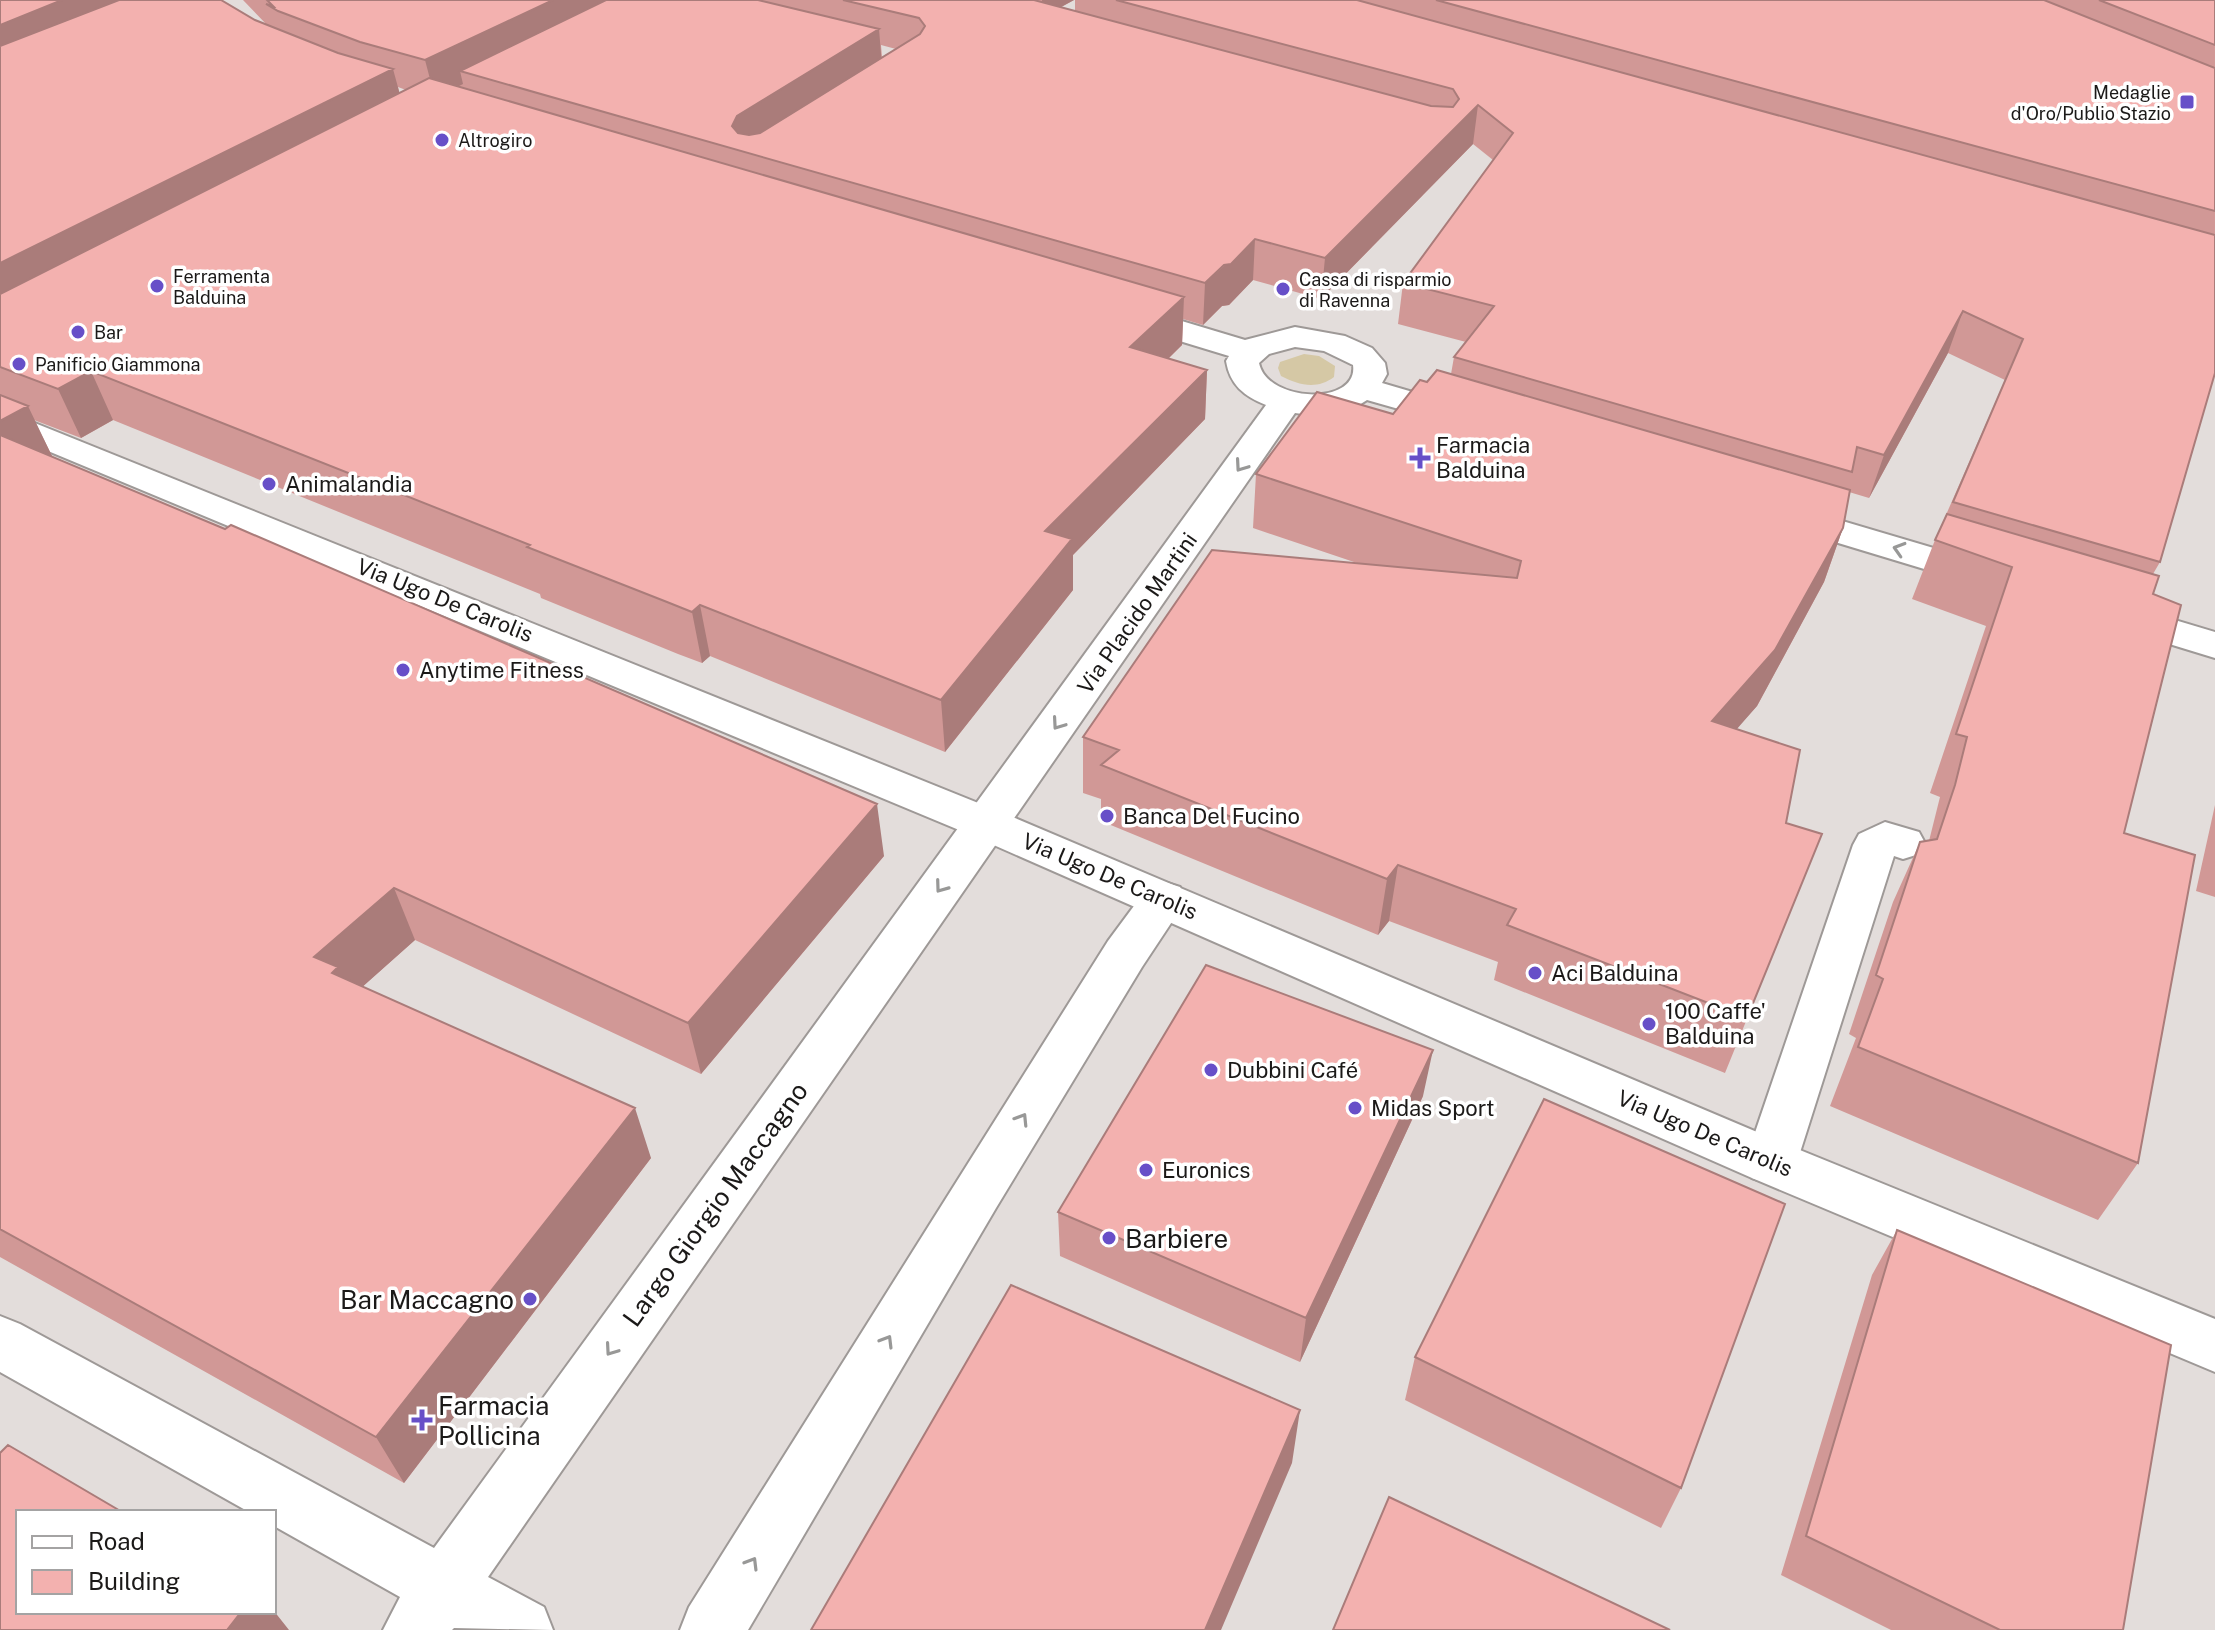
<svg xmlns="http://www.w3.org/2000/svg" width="2215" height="1630" viewBox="0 0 2215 1630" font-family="'Public Sans',sans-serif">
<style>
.green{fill:#d5c8a5}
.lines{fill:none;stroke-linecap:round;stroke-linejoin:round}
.minor-casing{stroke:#9e9997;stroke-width:4}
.tertiary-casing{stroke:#9e9997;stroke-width:4}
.minor{fill:#fff;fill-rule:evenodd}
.tertiary{fill:#fff;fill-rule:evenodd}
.wall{fill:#d19896;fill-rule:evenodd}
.shaded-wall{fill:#aa7c7a}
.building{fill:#f3b1af;stroke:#aa7c7a;stroke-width:2}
.oneway{stroke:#989897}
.poi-dot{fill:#674fc8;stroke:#fff;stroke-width:3}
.labels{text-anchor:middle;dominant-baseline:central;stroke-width:7;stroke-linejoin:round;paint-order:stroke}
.far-poi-label{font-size:18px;fill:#1b1918;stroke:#fff;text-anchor:start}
.poi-label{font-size:22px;fill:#1b1918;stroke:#fff;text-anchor:start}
.street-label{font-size:22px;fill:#1b1918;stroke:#fff}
.near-street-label{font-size:26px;fill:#1b1918;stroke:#fff}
.near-poi-label{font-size:26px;fill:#1b1918;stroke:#fff;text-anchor:start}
</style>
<rect width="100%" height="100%" fill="#e3dddb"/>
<path class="green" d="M1304 354 1319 356 1335 366 1334 377C1317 390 1298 385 1281 376L1278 368 1280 362Z"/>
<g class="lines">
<defs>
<path id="minor" d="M1125 304 1245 340 1295 327 1345 336 1372 348 1385 363 1387 374 1382 383 1474 410 1479 417 1474 424 1462 427 1367 400C1345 415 1321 417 1295 413L488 1577 544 1607 553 1630 454 1628 452 1630H383L400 1597 274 1526V1512H249L0 1372V1316L20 1324 434 1548 1266 405C1244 396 1230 385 1226 361L1229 356 1114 321 1109 314 1114 307ZM1295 347 1324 351 1353 365C1359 406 1267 403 1259 363L1269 354Z
M1785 504 2001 568 2006 576 2001 584 1987 588 1772 523 1767 515 1772 507Z
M2118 603 2215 632V658L2104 624 2098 615 2104 606Z
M1885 822 1919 832 1925 843 1919 854 1903 859 1894 856 1797 1162 1790 1178 1771 1184 1752 1178 1745 1162 1853 845 1859 834Z
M1164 882 1180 887 1187 899 1142 967 996 1208 748 1630H680L689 1607 1108 941 1148 887Z"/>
<path id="tertiary" d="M0 409 1003 813 1790 1146 2215 1319V1372L1752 1178 971 835 0 431Z"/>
</defs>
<use href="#minor" class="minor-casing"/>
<use href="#tertiary" class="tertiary-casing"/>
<use href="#minor" class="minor"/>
<use href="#tertiary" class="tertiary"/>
</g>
<path class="wall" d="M0 0 255 20 268 26 243 0H1074L1061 7 1075 11V0H2215V373L2160 562 2153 574V594L2124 833 2138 1163 2098 1220 1830 1106 1856 1038 1849 1034 1893 902 1920 842 1929 841 1940 797 1930 793 1986 626 1912 599 1935 540 2005 380 1948 353 1869 498 1849 492 1843 528 1824 582 1757 706 1736 729 1786 823 1822 834 1725 1073 1494 980 1498 962 1389 921 1378 935 1101 821V799L1083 793V737L1357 563 1253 528 1256 474 1393 414 1427 382 1451 374 1454 357 1466 342 1398 324 1403 283 1493 160 1473 144 1321 299 1253 280 1229 305 1222 306 1203 325 1183 319 1182 345 1168 359 1207 370 1205 419 1073 555V590L945 752 710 656 702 663 678 654 541 598 540 594 113 420 81 438 34 420 52 456H51L884 856 701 1074 415 940 362 987 651 1158 404 1483 0 1257ZM881 45 896 49 882 57ZM398 87 406 90 399 93Z
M2215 805V897L2196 891Z
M1423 1096 1300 1362 1060 1256 1058 1212Z
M1897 1230 2123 1630H1891L1781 1575 1872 1275Z
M1415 1357 1681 1488 1661 1528 1405 1400Z"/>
<path class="shaded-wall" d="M62 0H162L0 75V25Z
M553 0H635L460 71 463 84 435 98 425 60Z
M1042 0H1074L1043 17Z
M879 29 882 66 746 152 732 126 737 116Z
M393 69 405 113 0 322V263Z
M1478 105 1473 144 1321 299 1325 258Z
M1255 239 1253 280 1229 305 1222 306 1203 325 1205 283Z
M1184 297 1182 345 1130 396V347Z
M1963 311 1948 353 1869 498 1884 455Z
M1207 370 1205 419 1073 555V590L945 752 941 700 1045 531Z
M91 371 113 420 81 438 58 389Z
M28 406 52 456 11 479 0 457V421Z
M1843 528 1824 582 1757 706 1695 777 1712 721Z
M700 605 710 656 702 663 692 612Z
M877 804 884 856 701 1074 688 1023Z
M1398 865 1389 921 1378 935 1387 879Z
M394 888 415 940 351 997 314 957Z
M1433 1050 1423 1096 1300 1362 1306 1318Z
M635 1108 651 1158 404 1483 376 1437Z
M1300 1410 1292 1463 1221 1630H1205Z
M274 1611 289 1630H227L241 1612Z"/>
<path class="building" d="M0 0H62L0 25Z
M119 0H221L255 20 338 53 393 69 0 263V46Z
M267 0H553L425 60 360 42 278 11 266 4 273 6Z
M606 0H758L879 29 737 116 732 126 738 133 749 135 760 133 920 34 925 26 919 18 843 0H1034L1431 106 1453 107 1459 99 1453 89 1116 0H1357L2215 235V373L2160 562 1953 502 2023 339 1963 311 1884 455 1857 447 1852 472 1454 357 1494 306 1403 283 1513 133 1478 105 1325 258 1255 239 1231 264 1224 265 1205 283 460 71Z
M1436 0H2044L2215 68V211Z
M2099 0H2215V45Z
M429 78 1184 297 1130 347 1207 370 1045 531 1072 539 941 700 700 605 692 612 667 602 527 547 530 545 91 371 58 389 0 367V294Z
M1437 370 1850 490 1843 528 1775 650 1712 721 1800 750 1786 823 1822 834 1747 1018 1507 925 1516 909 1398 865 1387 879 1101 765 1119 750 1083 737 1212 550 1517 578 1521 561 1256 474 1317 392 1393 414 1420 380 1427 382Z
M0 395 28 406 0 421Z
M0 435 225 529 231 525 877 804 688 1023 394 888 314 957 338 967 332 973 635 1108 376 1437 0 1229Z
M1947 514 2159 576 2153 594 2181 605 2124 833 2195 855 2138 1163 1858 1047 1883 979 1876 975 1920 842 1937 839 1955 785 1967 737 1956 734 2012 567 1935 540Z
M1206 965 1433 1050 1306 1318 1058 1212Z
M1544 1099 1785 1204 1681 1488 1415 1357Z
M1897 1230 2171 1345 2123 1630H2000L1806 1536Z
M1011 1285 1300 1410 1205 1630H811Z
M8 1445 122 1512H18V1612H241L227 1630H0V1453Z
M1389 1497 1670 1630H1333Z"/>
<defs><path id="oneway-chevron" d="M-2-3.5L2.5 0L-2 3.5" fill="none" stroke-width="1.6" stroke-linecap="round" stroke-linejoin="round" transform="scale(2)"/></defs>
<g class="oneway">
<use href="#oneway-chevron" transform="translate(1241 466) rotate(125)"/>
<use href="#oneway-chevron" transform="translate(1899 549) rotate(-163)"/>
<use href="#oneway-chevron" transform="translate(1058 724) rotate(125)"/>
<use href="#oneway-chevron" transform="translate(941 887) rotate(126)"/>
<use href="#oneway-chevron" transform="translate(1022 1119) rotate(-58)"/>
<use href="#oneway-chevron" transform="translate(887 1341) rotate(-59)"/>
<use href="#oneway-chevron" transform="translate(611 1350) rotate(125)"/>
<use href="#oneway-chevron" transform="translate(752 1563) rotate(-59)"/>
</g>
<g class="poi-dot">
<rect x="2179" y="94" width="16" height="16" rx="4"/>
<circle cx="442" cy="140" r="8"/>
<circle cx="157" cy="286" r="8"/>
<circle cx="1283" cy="289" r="8"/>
<circle cx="78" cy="332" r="8"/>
<circle cx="19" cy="364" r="8"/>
<path d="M1416 446h8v8h8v8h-8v8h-8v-8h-8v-8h8z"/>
<circle cx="269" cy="484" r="8"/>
<circle cx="403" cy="670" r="8"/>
<circle cx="1107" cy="816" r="8"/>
<circle cx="1535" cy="973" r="8"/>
<circle cx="1649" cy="1024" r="8"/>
<circle cx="1211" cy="1070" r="8"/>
<circle cx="1355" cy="1108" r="8"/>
<circle cx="1146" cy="1170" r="8"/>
<circle cx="1109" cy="1238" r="8"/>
<circle cx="530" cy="1299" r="8"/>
<path d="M418 1408h8v8h8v8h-8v8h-8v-8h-8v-8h8z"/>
</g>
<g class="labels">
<g class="far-poi-label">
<text x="2171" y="92" text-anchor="end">Medaglie<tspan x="2171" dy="21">d'Oro/Publio Stazio</tspan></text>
<text x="458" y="140">Altrogiro</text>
<text x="173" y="276">Ferramenta<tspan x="173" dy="21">Balduina</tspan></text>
<text x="1299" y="279">Cassa di risparmio<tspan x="1299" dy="21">di Ravenna</tspan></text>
<text x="94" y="332">Bar</text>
<text x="35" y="364">Panificio Giammona</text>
</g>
<g class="poi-label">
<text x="1436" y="445">Farmacia<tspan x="1436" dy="25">Balduina</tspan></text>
<text x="285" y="484">Animalandia</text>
<text x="419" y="670">Anytime Fitness</text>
<text x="1123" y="816">Banca Del Fucino</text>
<text x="1551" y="973">Aci Balduina</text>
<text x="1665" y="1011">100 Caffe'<tspan x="1665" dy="25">Balduina</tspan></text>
<text x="1227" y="1070">Dubbini Café</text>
<text x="1371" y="1108">Midas Sport</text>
<text x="1162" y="1170">Euronics</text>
</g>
<g class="street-label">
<text transform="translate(445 600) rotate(22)">Via Ugo De Carolis</text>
<text transform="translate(1137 613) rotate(-55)">Via Placido Martini</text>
<text transform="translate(1110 876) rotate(23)">Via Ugo De Carolis</text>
<text transform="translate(1705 1133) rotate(23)">Via Ugo De Carolis</text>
</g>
<g class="near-street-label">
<text transform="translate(715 1204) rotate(-54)">Largo Giorgio Maccagno</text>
</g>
<g class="near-poi-label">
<text x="1125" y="1238">Barbiere</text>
<text x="514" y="1299" text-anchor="end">Bar Maccagno</text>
<text x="438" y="1405">Farmacia<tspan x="438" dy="30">Pollicina</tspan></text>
</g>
</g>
<rect x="16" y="1510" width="260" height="104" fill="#ffffff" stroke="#a4a3a3" stroke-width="2"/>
<rect x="32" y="1536" width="40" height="12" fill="#ffffff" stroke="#a4a3a3" stroke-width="2"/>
<text x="88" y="1550" font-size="24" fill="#1b1918">Road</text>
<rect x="32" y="1570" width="40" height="24" fill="#f3b1af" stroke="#a4a3a3" stroke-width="2"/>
<text x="88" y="1590" font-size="24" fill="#1b1918">Building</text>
</svg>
